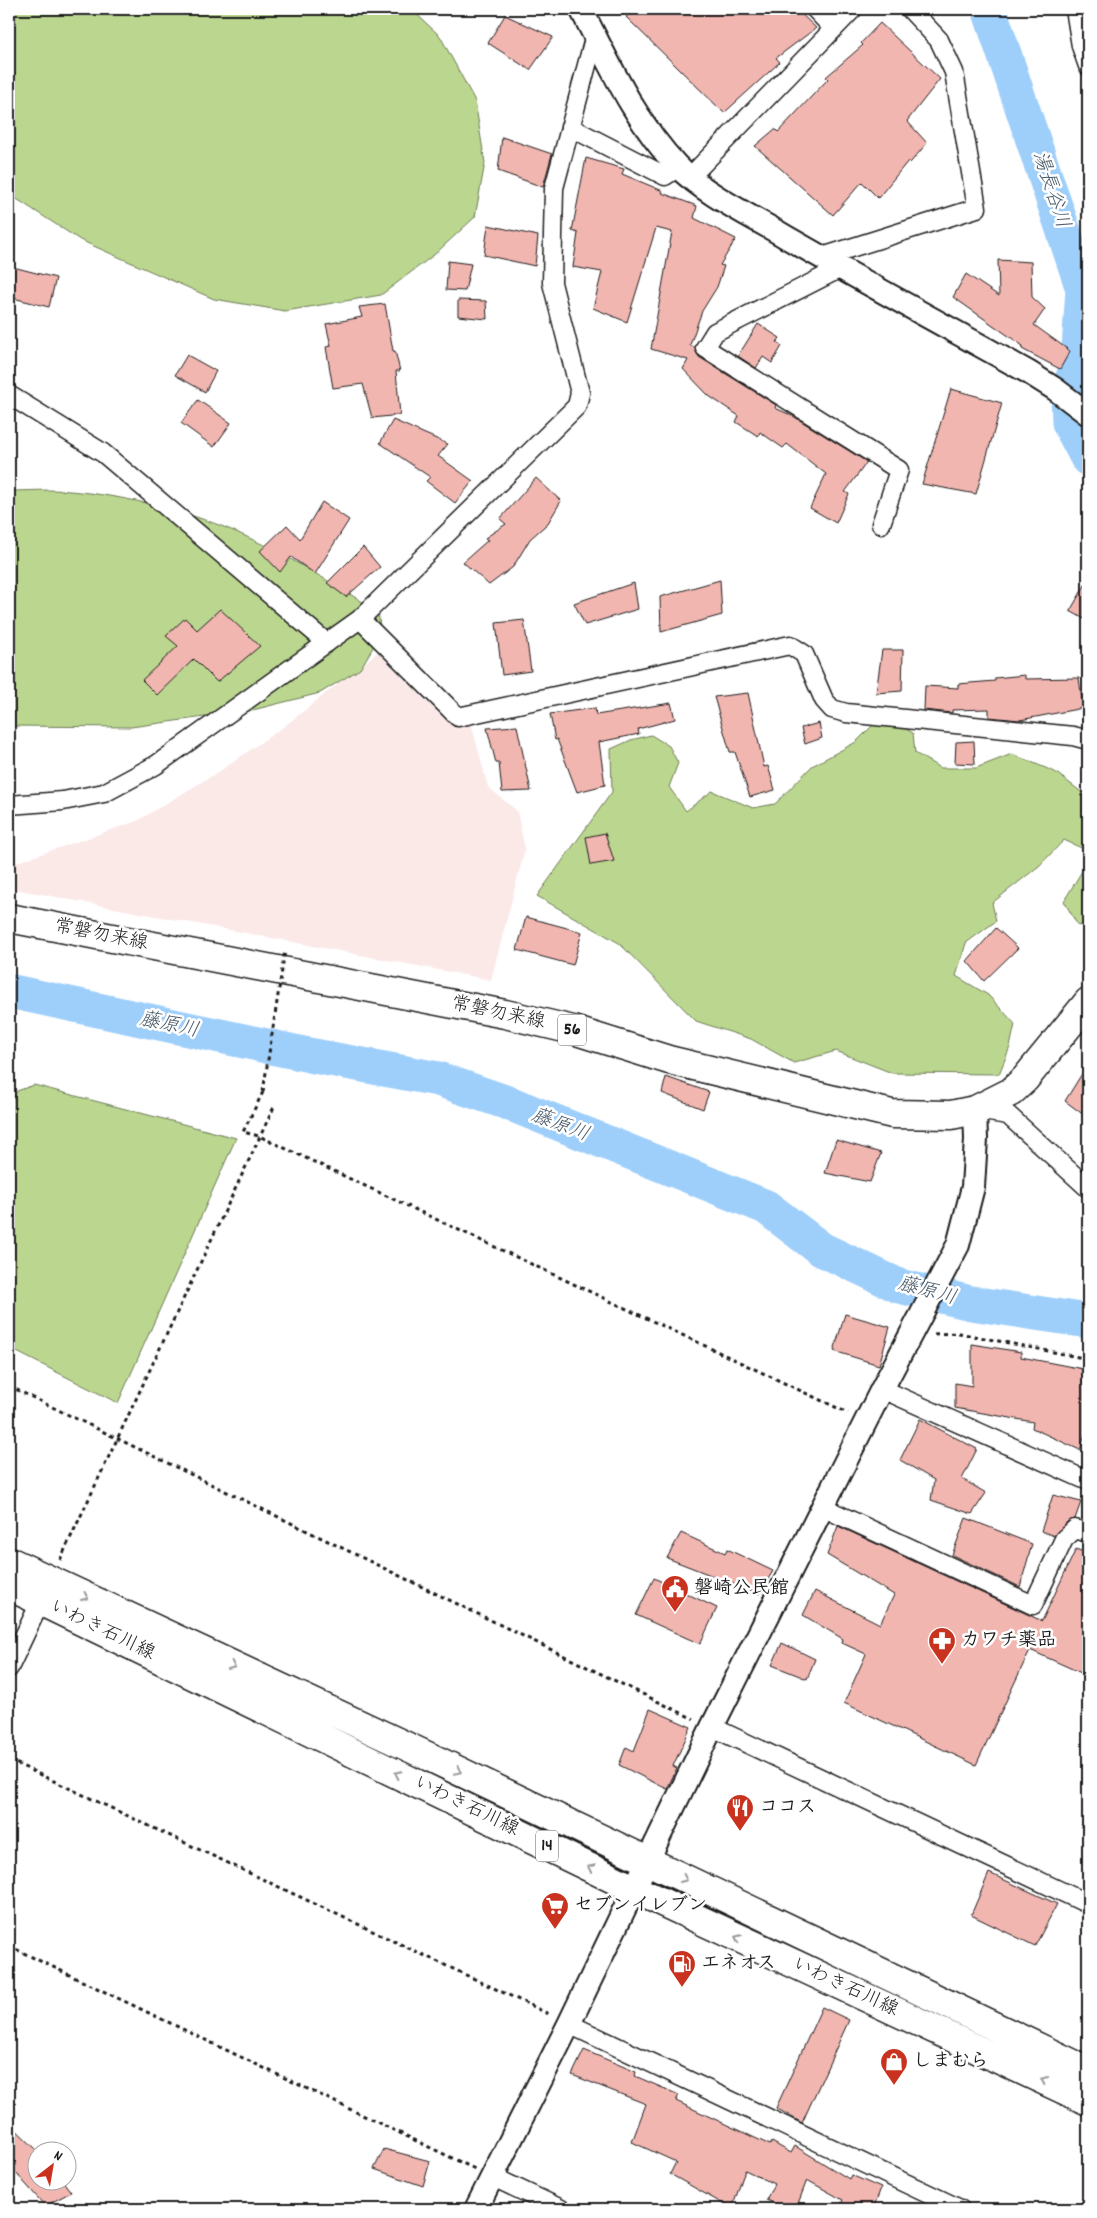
<svg xmlns="http://www.w3.org/2000/svg" width="1097" height="2218" viewBox="0 0 1097 2218" font-family="Dekko,'Klee One',sans-serif">
<style>
.built{fill:#fbe9e8}
.green{fill:#bbd78f;stroke:#6c7a56}
.lines{fill:none;stroke-linecap:round;stroke-linejoin:round}
.river{stroke:#9ecffb;stroke-width:35}
.building{fill:#f2b6b1;stroke:#1c1c1c}
.minor-casing{stroke:#1c1c1c;stroke-width:21}
.tertiary-casing{stroke:#1c1c1c;stroke-width:26}
.primary-casing{stroke:#1c1c1c;stroke-width:31}
.path{stroke:#1c1c1c;stroke-width:3;stroke-dasharray:4 4;stroke-linecap:butt}
.minor{stroke:#fff;stroke-width:18}
.tertiary{stroke:#fff;stroke-width:22}
.primary{stroke:#fff;stroke-width:28}
.path-bridge{stroke:#1c1c1c;stroke-width:3;stroke-dasharray:4 4;stroke-linecap:butt}
.oneway{stroke:#999}
.labels{text-anchor:middle;dominant-baseline:central;stroke-width:5;stroke-linejoin:round;paint-order:stroke}
.shield{fill:#fff;stroke:#606060;stroke-width:1}
.shield-label{font-size:18px;font-weight:bold;fill:#1c1c1c}
.street-label{font-size:19px;fill:#1c1c1c;stroke:#fff}
.poi-label{font-size:19px;font-weight:bold;fill:#1c1c1c;stroke:#fff;text-anchor:start}
.water-label{font-size:20px;font-style:italic;fill:#4a5b6a;stroke:#fff}
</style>
<rect width="100%" height="100%" fill="#fff"/>
<filter id="ink" filterUnits="userSpaceOnUse"><feTurbulence type="fractalNoise" baseFrequency=".02" numOctaves="2"/><feDisplacementMap in="SourceGraphic" scale="10" xChannelSelector="R" yChannelSelector="G"/><feConvolveMatrix kernelMatrix="1 2 1 2 8 2 1 2 1" color-interpolation-filters="sRGB"/></filter>
<g filter="url(#ink)">
<path class="built" d="M378 652 444 719 469 715 488 787 517 811 525 849 491 980 9 888V865L137 821 220 771 286 725Z"/>
<path class="green" d="M9 9H411L440 36 475 101 485 163 475 217 435 254 381 295 285 311 214 299 80 240 9 194Z
M9 491C29 491 50 489 70 491 127 496 193 512 245 536 291 557 334 585 378 611L381 634 360 669 320 693 249 711 131 727 9 726Z
M882 716 913 733 915 753 940 768H976L1012 754 1055 772 1088 797V851L1064 840 1039 866 992 903 996 921 966 943 956 976 988 995 1015 1024 1010 1047 999 1074 892 1073 836 1051 794 1063 751 1039 696 1021 619 943 537 896 612 792 611 749 631 740 651 735 669 746 678 763 669 787 686 811 712 791 753 808 775 804 812 766 856 742Z
M1088 861V923L1078 926 1064 901Z
M34 1085 236 1138 118 1403 9 1348V1106L17 1091Z"/>
<g class="lines">
<path class="river" d="M989 9 1083 289 1078 363 1068 392 1069 423 1088 459
M9 991 309 1055 438 1079 511 1104 766 1207 821 1249 899 1286 971 1303 1088 1321"/>
</g>
<path class="building" d="M634 9H796L816 28 776 58 780 62 724 113 626 17Z
M505 15 553 37 530 70 488 43Z
M880 23 940 79 907 121 927 143 910 163 908 161 878 198 862 182 833 215 755 146 775 129 778 132 828 79 826 77 863 45 861 43Z
M502 137 552 154 543 187 498 171Z
M586 158 624 169 622 174 663 191 662 193 697 206 694 218 736 239 720 265 724 266 717 287 702 311 690 345 694 347 699 357 776 405 775 408 793 416 867 462 845 492 849 494 836 523 810 508 826 474 787 444 783 448 760 432 758 436 736 422 739 416 709 396 683 369 688 360 651 349 672 232 656 228 627 322 593 308 602 272 573 267 578 233 572 231Z
M488 225 538 236 535 266 484 255Z
M998 260 1031 262 1032 297 1045 309 1034 325 1070 351 1060 369 1022 349 1023 346 953 297 966 274 999 296Z
M448 261 471 264 465 291 446 290Z
M9 266 56 278 49 307 9 297Z
M458 300 486 301 487 319 458 316Z
M385 304 393 351H395L400 371H396L400 415 372 418 363 384 333 388 326 347 331 346 326 324 362 317 359 307Z
M758 324 780 338 777 342 782 346 772 363 763 357 756 368 738 356Z
M187 355 216 371 205 392 175 375Z
M951 389 1002 403 976 494 922 484Z
M198 400 231 423 214 447 181 423Z
M393 420 448 444 438 456 473 481 455 503 426 481 430 477 380 443Z
M536 478 561 501 548 523 530 539 513 567 489 585 463 562 488 540 485 538 506 524 500 519Z
M322 502 349 520 315 574 291 557 280 572 260 551 287 525 300 539Z
M363 547 380 567 346 597 327 583Z
M720 580 722 615 661 632 660 597Z
M1088 580V621L1070 611Z
M634 583 638 609 585 625 574 603Z
M220 609 260 646 217 682 194 659 157 695 142 680 178 646 166 636 185 618 197 630Z
M524 620 531 671 502 675 496 623Z
M882 650H903L902 691 876 693Z
M1025 675V679L1079 678 1083 708 1020 720 989 717V709L952 710V713L924 710 925 686 958 688V684L995 681V678Z
M748 693 764 767 768 766 775 790 750 797 735 752H730L714 697Z
M671 703 675 719 638 729 639 734 599 742 605 785 577 792 557 739 555 740 550 714 595 708 596 715Z
M819 723 822 738 805 744 801 728Z
M517 726 531 791 502 792 499 763H496L487 728Z
M974 741 975 764 955 763 956 742Z
M605 833 614 861 591 865 586 837Z
M526 917 582 932 573 965 517 950Z
M996 928 1018 948 984 981 967 961Z
M1088 1064V1118L1065 1101Z
M666 1077 709 1092 703 1109 662 1093Z
M836 1140 881 1153 870 1182 825 1173Z
M845 1314 890 1327 879 1365 834 1351Z
M972 1344 1021 1352V1357L1088 1370V1426L1080 1450 1032 1428 1033 1422 955 1408V1383L972 1386Z
M920 1419 977 1449 962 1479 986 1493 972 1514 931 1500 934 1480 900 1460Z
M1053 1495 1081 1502 1075 1519 1068 1521 1054 1536 1041 1531Z
M966 1518 1032 1544 1020 1587 952 1555Z
M838 1526 1042 1621 1076 1549 1088 1554V1676L1030 1650 976 1765 844 1703 866 1654 842 1643 843 1639 803 1615 815 1591 880 1624 894 1595 827 1555Z
M681 1533 725 1553 727 1549 773 1571 759 1594 667 1558Z
M654 1578 717 1608 700 1644 636 1615Z
M782 1643 815 1659 807 1679 772 1665Z
M650 1709 691 1727 673 1766 677 1768 667 1789 619 1765 626 1747 634 1751Z
M989 1873 1057 1904 1035 1946 971 1915Z
M822 2007 849 2020 802 2123 776 2108Z
M584 2050 636 2072 635 2076 679 2095 676 2101 770 2145 772 2142 791 2153 795 2146 849 2179 851 2175 881 2188 873 2209H839L843 2200 807 2180 796 2209H787L766 2200 774 2184 745 2170 732 2209 670 2174 676 2162 632 2142 646 2104 572 2075Z
M9 2123 38 2151V2180H62L71 2192 45 2206 9 2165Z
M384 2149 430 2161 423 2186 374 2169Z"/>
<g class="lines">
<defs>
<path id="minor" d="M815 9 833 28
M1075 9 1081 46 1088 66
M570 127 665 176 679 167
M690 177 853 9
M822 257 977 208 954 72 939 40 910 9
M841 268 715 332 705 348 899 470 881 524
M9 395 103 453 327 643
M360 619 458 717 790 645 804 654 824 700 832 709 846 713 1073 736 1088 740
M9 805 63 801 104 793 156 765 360 619 577 406 580 393 552 283 554 188 595 35
M976 1110 1008 1115 1088 1188
M882 1389 1088 1481
M822 1507 1033 1605 1064 1539 1075 1529 1088 1533
M9 1668 45 1592
M712 1727 1088 1904
M569 2024 960 2209
M491 2176 561 2209"/>
<path id="tertiary" d="M581 9C609 63 635 122 678 167 706 195 751 216 786 237 866 283 947 327 1028 372L1055 389 1088 414
M476 2209 569 2024 712 1727 882 1389 958 1245 973 1187 976 1139 975 1110"/>
<path id="primary" d="M9 918 505 1014 573 1030 669 1060 892 1114 951 1115 975 1110 1011 1092 1025 1079 1088 1002
M9 1561 436 1760 1088 2071
M9 1586 634 1889 1088 2101"/>
</defs>
<use href="#minor" class="minor-casing"/>
<use href="#tertiary" class="tertiary-casing"/>
<use href="#primary" class="primary-casing"/>
<path class="path" d="M263 1092 243 1132 259 1136 848 1413
M934 1334 959 1333 1088 1359
M9 1386 694 1719
M60 1560 274 1107
M9 1760 551 2015
M9 1946 475 2169"/>
<use href="#minor" class="minor"/>
<use href="#tertiary" class="tertiary"/>
<use href="#primary" class="primary"/>
<path class="path-bridge" d="M263 1092 285 950"/>
</g>
<defs><path id="oneway-chevron" d="M-2-3.5L2.5 0L-2 3.5" fill="none" stroke-width="1.6" stroke-linecap="round" stroke-linejoin="round" transform="scale(1.25)"/></defs>
<g class="oneway">
<use href="#oneway-chevron" transform="translate(85 1597) rotate(25)"/>
<use href="#oneway-chevron" transform="translate(232 1666) rotate(25)"/>
<use href="#oneway-chevron" transform="translate(458 1771) rotate(26)"/>
<use href="#oneway-chevron" transform="translate(398 1774) rotate(-154)"/>
<use href="#oneway-chevron" transform="translate(591 1868) rotate(-154)"/>
<use href="#oneway-chevron" transform="translate(684 1879) rotate(25)"/>
<use href="#oneway-chevron" transform="translate(738 1938) rotate(-155)"/>
<use href="#oneway-chevron" transform="translate(1044 2080) rotate(-155)"/>
</g>
</g>
<defs>
<symbol id="civic-pin" viewBox="-11 -11 22 30"><path d="M0 17L-7.5 6A9.5 9.5 0 1 1 7.5 6Z" fill="#c8321e" stroke="#fff"/><path d="M-.6-6.5H3V-4.5H.6V-3L4-1V1h2V6H-6V1h2V-1L-.6-3ZM-1.2 2.5V6h2.4V2.5Z" fill="#fff"/></symbol>
<symbol id="pharmacy-pin" viewBox="-11 -11 22 30"><path d="M0 17L-7.5 6A9.5 9.5 0 1 1 7.5 6Z" fill="#c8321e" stroke="#fff"/><path d="M-2-6h4v4h4v4h-4v4h-4v-4h-4v-4h4Z" fill="#fff"/></symbol>
<symbol id="restaurant-pin" viewBox="-11 -11 22 30"><path d="M0 17L-7.5 6A9.5 9.5 0 1 1 7.5 6Z" fill="#c8321e" stroke="#fff"/><path d="M-5-6h1v4h1v-4h1v4h1v-4h1v5L-1.5 .5V6h-2V.5L-5-1ZM5-6V6H3V1.5H1.5Q1.5-4 5-6Z" fill="#fff"/></symbol>
<symbol id="supermarket-pin" viewBox="-11 -11 22 30"><path d="M0 17L-7.5 6A9.5 9.5 0 1 1 7.5 6Z" fill="#c8321e" stroke="#fff"/><path d="M-6-5.5h2.5l.6 2H6L4.5 2H-2.5L-4.4-4H-6ZM-1.5 3.2a1.3 1.3 0 1 0 .1 0ZM3 3.2a1.3 1.3 0 1 0 .1 0Z" fill="#fff"/></symbol>
<symbol id="fuel-pin" viewBox="-11 -11 22 30"><path d="M0 17L-7.5 6A9.5 9.5 0 1 1 7.5 6Z" fill="#c8321e" stroke="#fff"/><path d="M-5.5-6h7V0h2V4h1.3V-2.5L3-4.5l.8-.8L6-3V5H2.5V1h-1V6h-7ZM-4.2-4.7v3.2H.2V-4.7Z" fill="#fff"/></symbol>
<symbol id="shop-pin" viewBox="-11 -11 22 30"><path d="M0 17L-7.5 6A9.5 9.5 0 1 1 7.5 6Z" fill="#c8321e" stroke="#fff"/><path d="M-5-2.5h2.3a2.7 3.5 0 0 1 5.4 0H5L5.5 6h-11ZM-1.5-2.5h3a1.5 2.3 0 0 0-3 0Z" fill="#fff"/></symbol>
</defs>
<g fill-rule="evenodd">
<use href="#civic-pin" x="659" y="1573" width="32" height="43"/>
<use href="#pharmacy-pin" x="926" y="1625" width="32" height="43"/>
<use href="#restaurant-pin" x="724" y="1792" width="32" height="43"/>
<use href="#supermarket-pin" x="539" y="1890" width="32" height="43"/>
<use href="#fuel-pin" x="666" y="1948" width="32" height="43"/>
<use href="#shop-pin" x="878" y="2046" width="32" height="43"/>
</g>
<g class="labels">
<g class="shield">
<rect x="558" y="1014.5" width="28" height="31" rx="4"/>
<rect x="536" y="1830.5" width="22" height="31" rx="4"/>
</g>
<g class="shield-label">
<text x="572" y="1030">56</text>
<text x="547" y="1846">14</text>
</g>
<g class="street-label">
<text transform="translate(101 936) rotate(11)">常磐勿来線</text>
<text transform="translate(498 1014) rotate(12)">常磐勿来線</text>
<text transform="translate(102 1631) rotate(26)">いわき石川線</text>
<text transform="translate(466 1807) rotate(26)">いわき石川線</text>
<text transform="translate(845 1988) rotate(25)">いわき石川線</text>
</g>
<g class="poi-label">
<text x="694" y="1589">磐崎公民館</text>
<text x="961" y="1641">カワチ薬品</text>
<text x="759" y="1808">ココス</text>
<text x="574" y="1906">セブンイレブン</text>
<text x="701" y="1964">エネオス</text>
<text x="913" y="2062">しまむら</text>
</g>
<g class="water-label">
<text transform="translate(1050 190) rotate(72)">湯長谷川</text>
<text transform="translate(169 1026) rotate(12)">藤原川</text>
<text transform="translate(560 1126) rotate(21)">藤原川</text>
<text transform="translate(927 1292) rotate(15)">藤原川</text>
</g>
</g>
<rect width="1097" height="2218" fill="none" stroke="#fff" stroke-width="30"/>
<rect x="15" y="15" width="1067" height="2188" fill="none" stroke="#1c1c1c" stroke-width="2" filter="url(#ink)"/>
<g transform="translate(52 2166) rotate(31)"><circle r="24" fill="#ffffff" stroke="#a4a4a4"/>
<path d="M0-4L9 19L0 12L-9 19Z" fill="#c8321e"/>
<text y="-8" font-size="14" font-weight="bold" text-anchor="middle" fill="#1c1c1c">N</text>
</g>
</svg>
